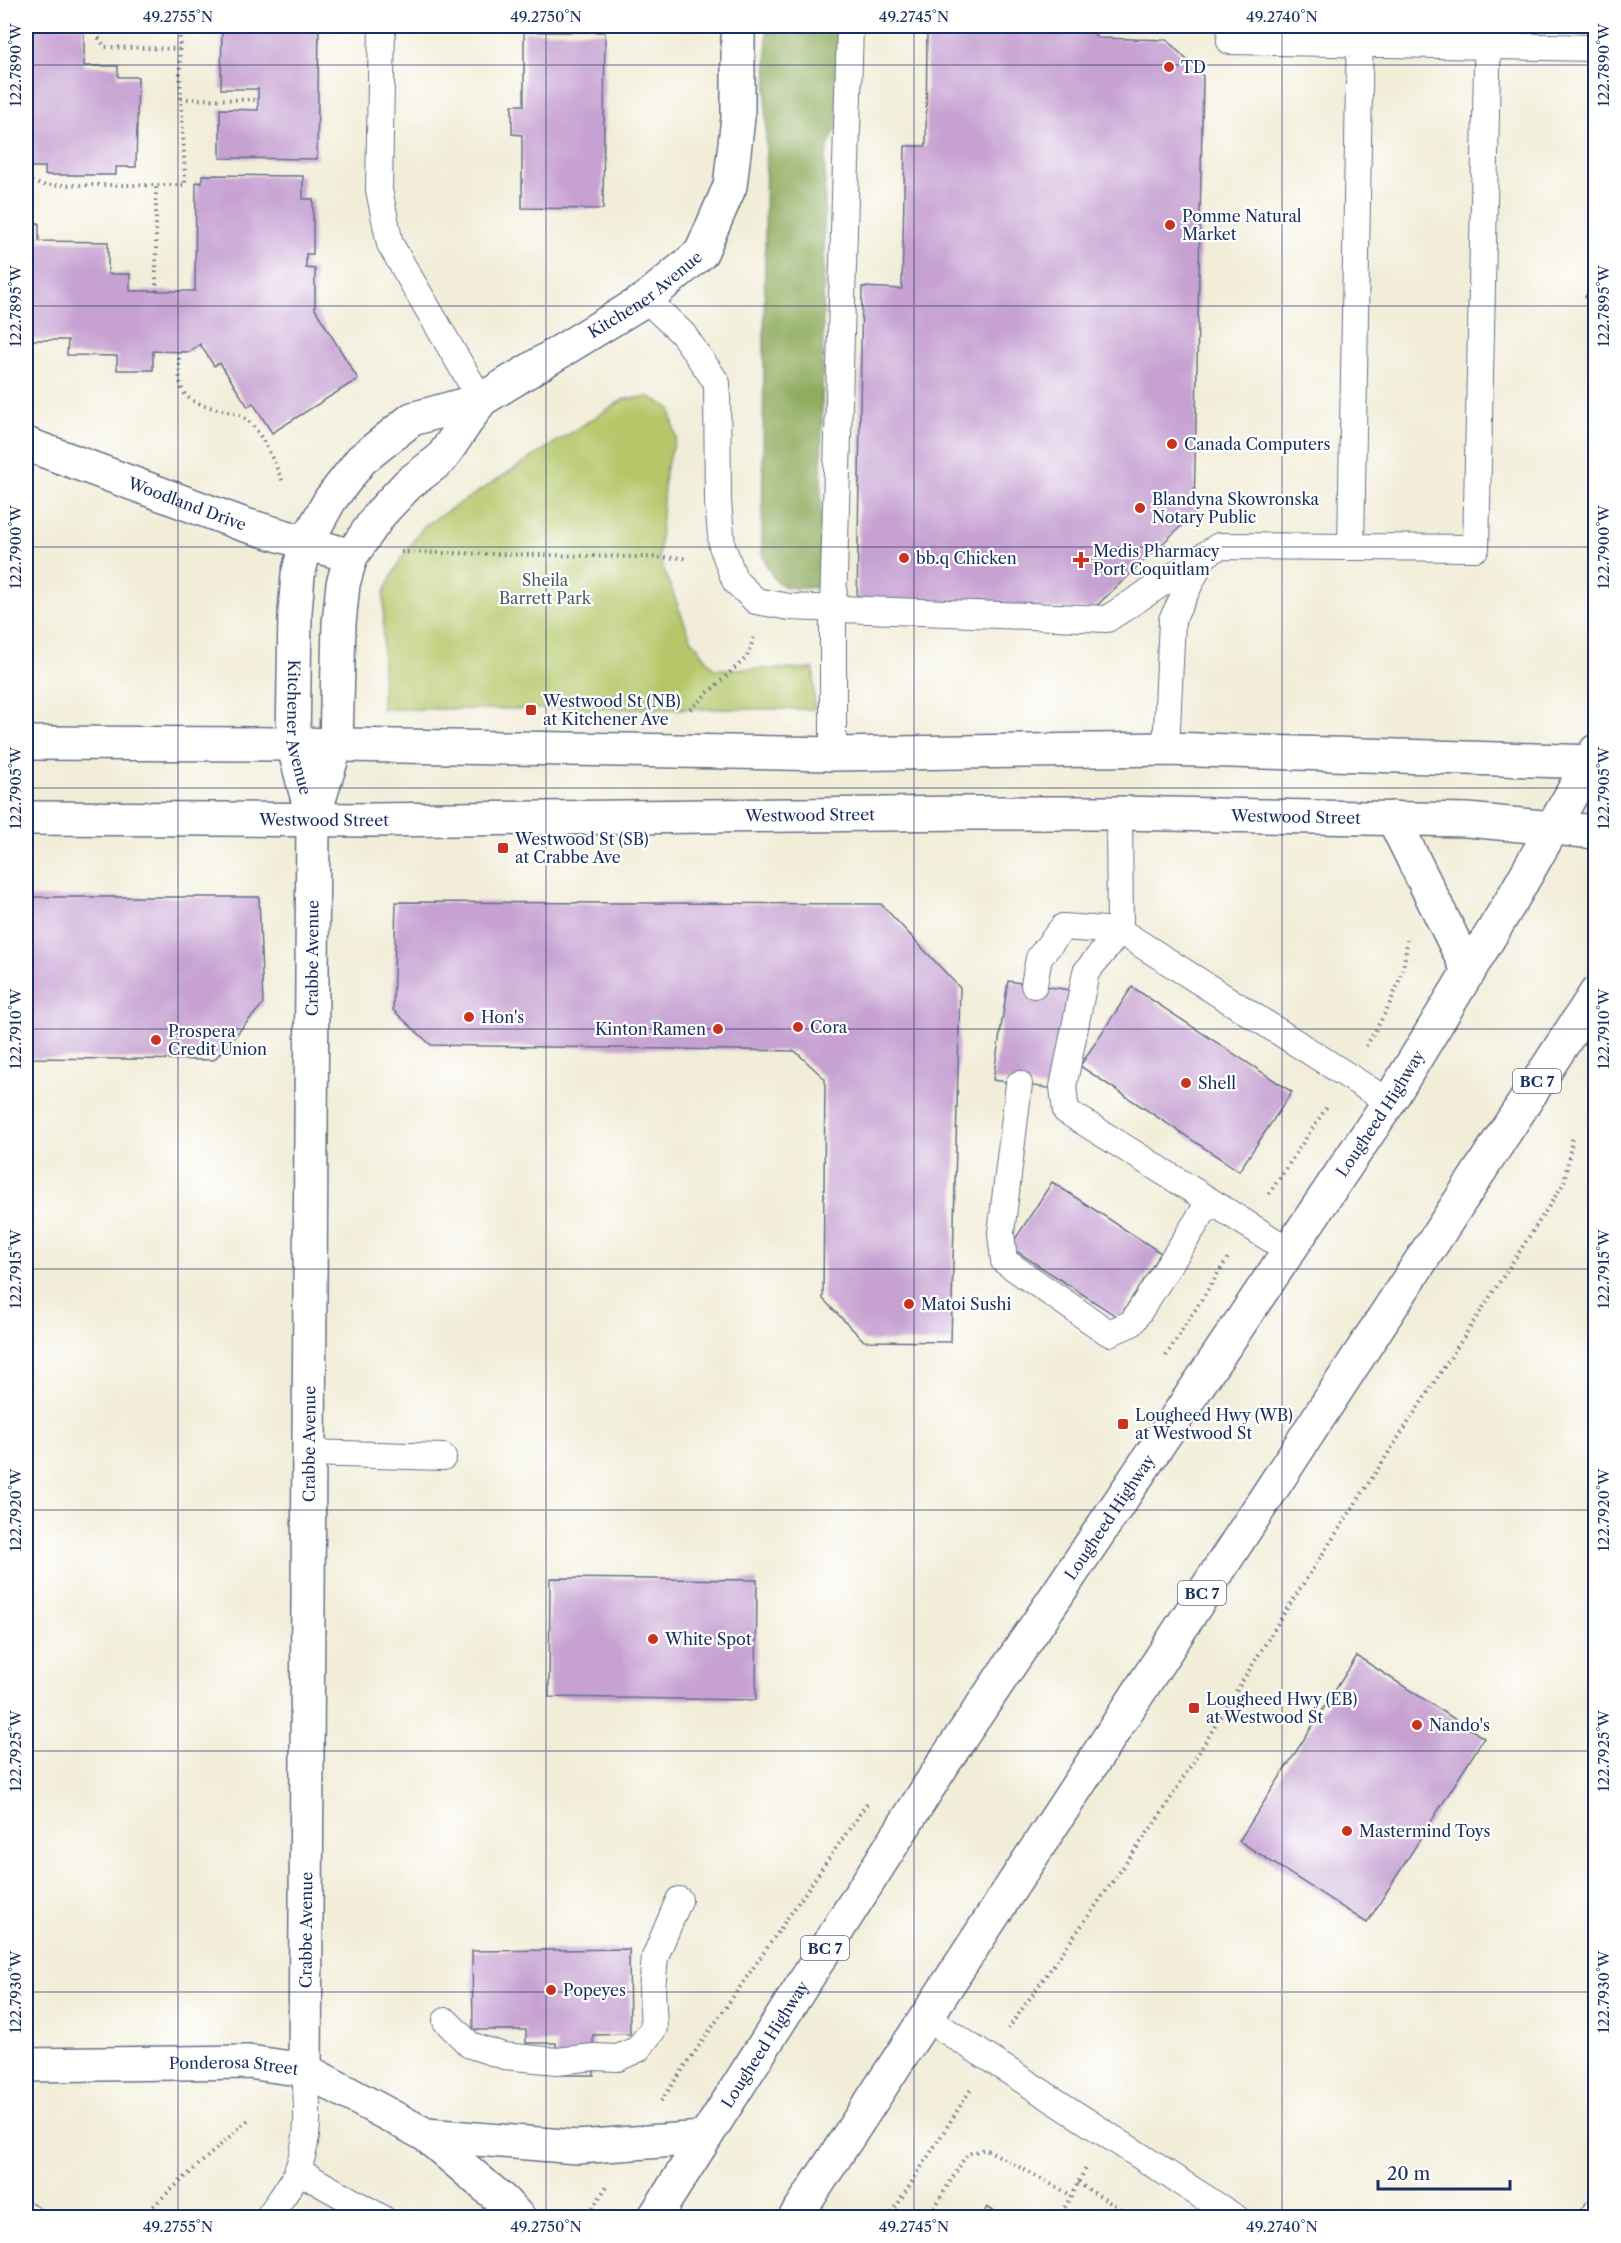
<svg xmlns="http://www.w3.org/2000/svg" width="1621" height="2243" viewBox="0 0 1621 2243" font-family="'Libre Caslon Text',serif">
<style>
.green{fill:#b6c76a;stroke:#687b64;stroke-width:1.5}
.forest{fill:#90ac5e;stroke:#566e5e;stroke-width:1.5}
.building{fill:#c6a1d2}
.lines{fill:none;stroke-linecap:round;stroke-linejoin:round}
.lane-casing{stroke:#667289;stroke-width:28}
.street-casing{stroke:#667289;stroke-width:36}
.secondary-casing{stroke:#667289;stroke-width:36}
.primary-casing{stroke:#667289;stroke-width:36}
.path{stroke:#667289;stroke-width:4;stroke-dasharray:1.5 4.5;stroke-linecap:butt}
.lane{stroke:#fff;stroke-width:26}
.street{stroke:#fff;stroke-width:33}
.secondary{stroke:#fff;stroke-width:33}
.primary{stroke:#fff;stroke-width:33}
.ticks{fill:none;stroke:#1b2f5e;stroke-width:1.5;stroke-opacity:0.45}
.poi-dot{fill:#c8321e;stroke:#fff;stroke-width:2}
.labels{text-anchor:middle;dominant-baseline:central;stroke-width:4.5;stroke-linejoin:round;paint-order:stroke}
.shield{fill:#fff;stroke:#5f6d8e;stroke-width:1.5}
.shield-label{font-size:15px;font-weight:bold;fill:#1b2f5e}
.poi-label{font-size:16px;fill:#1b2f5e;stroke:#fff;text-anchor:start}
.street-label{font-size:16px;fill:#1b2f5e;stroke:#fff}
.park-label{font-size:16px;fill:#4a5d62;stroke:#fff}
.neatline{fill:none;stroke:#1b2f5e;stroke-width:2}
.ticks-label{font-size:15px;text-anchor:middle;fill:#1b2f5e}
</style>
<rect width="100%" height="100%" fill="#fff"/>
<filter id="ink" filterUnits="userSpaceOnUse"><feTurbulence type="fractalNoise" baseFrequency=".0167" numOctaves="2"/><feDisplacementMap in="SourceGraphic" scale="12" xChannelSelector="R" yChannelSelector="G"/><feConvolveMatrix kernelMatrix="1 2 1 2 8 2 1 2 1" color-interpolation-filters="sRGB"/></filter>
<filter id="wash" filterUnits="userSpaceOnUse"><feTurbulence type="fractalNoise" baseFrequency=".008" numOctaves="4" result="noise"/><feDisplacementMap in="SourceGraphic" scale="24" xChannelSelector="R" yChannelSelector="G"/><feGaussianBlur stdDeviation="1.35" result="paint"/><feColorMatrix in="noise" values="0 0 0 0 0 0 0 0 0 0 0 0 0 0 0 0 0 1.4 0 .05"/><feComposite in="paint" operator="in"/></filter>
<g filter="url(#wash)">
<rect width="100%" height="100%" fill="#f2edd8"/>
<path class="green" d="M650 397 670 408 676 438 665 471 659 557 690 637 714 669H814V709H382L384 592 401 559 424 526 624 399Z"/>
<path class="forest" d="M767 26H844L837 128 829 144 825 159 820 587C783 590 774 589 762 553Z"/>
<g id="blocks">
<path class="building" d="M27 26H84V66H118V77H138L136 167H116V175H45V167H26Z
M222 26H319L317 159 220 158V109L258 110V89H221Z
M927 26H1086L1098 38 1167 40 1203 76 1194 514 1093 609 857 606 862 287 902 289 905 146H926Z
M524 32H605L603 209 522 208V135L512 134V105H524Z
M202 175 303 176V199H313V254H306V268L315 269V309L358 379 272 433 253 403 248 407 220 363 214 366 200 344 189 352 153 351V370H117V356L67 355 68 340H26V223H39V241L108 242V274H130V291H195L196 182 202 183Z
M1596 281V303L1585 297Z
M26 897H259L263 1004 214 1060 26 1058Z
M396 902 881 904 960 988 951 1342 864 1341 823 1299 825 1079 795 1051 431 1045 393 1010Z
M1008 981 1070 990 1054 1089 993 1080Z
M1132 987 1292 1092 1239 1171 1080 1066Z
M1052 1182 1161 1253 1119 1318 1010 1247Z
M550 1578 757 1580 756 1700 549 1697Z
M1357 1656 1484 1738 1367 1923 1239 1841Z
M629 1949 630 2034 593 2035 594 2075H557L556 2043H526V2030H473L472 1951Z
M987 2207 1004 2218H981Z"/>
</g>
</g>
<g filter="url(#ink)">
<use href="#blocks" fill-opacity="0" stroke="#667289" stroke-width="1.5"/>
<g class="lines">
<defs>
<path id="lane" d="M382 26 379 190 390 244 481 400
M1231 26 1230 41 1596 48
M646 299 683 334 717 383 718 502 722 546 735 581 756 601 789 607 1107 619 1219 546 1476 548 1488 26
M1351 547 1360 26
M1166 749 1172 620 1202 559
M833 754V608L850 26
M1119 813 1120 931 1086 972 1063 1087 1066 1111 1290 1251
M1034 985 1039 958 1063 927 1120 931 1389 1102
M1019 1084 1001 1233 1004 1261 1109 1333 1132 1323 1210 1201
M308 1453 443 1457
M925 2017 1236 2218
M446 2021 470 2045 504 2056 557 2061 594 2057 618 2058 638 2049 654 2028 652 1989 655 1957 679 1900
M298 2171 382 2218
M26 2215 30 2218
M268 2218C278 2202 292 2186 298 2169 311 2133 307 2107 305 2070
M1591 2218 1596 2212"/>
<g id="street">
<path id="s1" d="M306 543 330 500 361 460 412 419 481 400 646 299 701 253 730 186 738 118V26"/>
<path d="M351 556 380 514 408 484 441 459 481 400"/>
<path id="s2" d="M305 2070 313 819"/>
</g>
<g id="secondary">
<path id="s3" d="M26 444 242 524 351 556 343 584 339 623 336 745 313 819"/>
<path id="s4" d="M306 543 298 575 295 612 293 744 313 819"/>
<path d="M26 743 293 744 833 754 1166 749 1596 762"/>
<path id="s5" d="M26 818 372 820 968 813H1119L1467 820 1596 832"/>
<path id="s6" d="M26 2065 249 2062 305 2070 426 2135 504 2202 519 2218"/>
<path d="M426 2135 577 2147 703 2138"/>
</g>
<g id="primary">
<path d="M1393 818 1469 972"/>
<path id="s7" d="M654 2218 947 1758 1389 1102 1513 898 1596 751"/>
<path d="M795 2218 1596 993"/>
</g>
</defs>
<use href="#lane" class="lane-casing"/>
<use href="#street" class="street-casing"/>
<use href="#secondary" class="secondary-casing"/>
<use href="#primary" class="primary-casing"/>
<path class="path" d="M98 26V37L105 47 179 49
M181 99 258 100
M26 181 44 185H185C184 131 178 79 180 26
M156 291V185
M179 352C179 393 178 400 221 410 228 411 237 413 243 417 261 428 275 465 284 484
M401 552 687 558
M690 709 747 657 754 637
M1366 1046C1386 1013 1405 980 1407 940
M1269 1194 1328 1105
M1166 1356 1229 1256
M1008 2029 1163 1811 1283 1615 1564 1183 1573 1135
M661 2101 868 1802
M1078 2183 1135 2218
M140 2218 248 2120
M586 2218 607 2186
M889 2218 971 2089
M928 2218 967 2154 986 2149 1071 2195
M1059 2218 1087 2166"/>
<use href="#lane" class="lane"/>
<use href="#street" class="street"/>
<use href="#secondary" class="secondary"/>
<use href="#primary" class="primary"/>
</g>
</g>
<path class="ticks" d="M178 26V2218M546 26V2218M914 26V2218M1282 26V2218M26 65H1596M26 306H1596M26 547H1596M26 788H1596M26 1029H1596M26 1269H1596M26 1510H1596M26 1751H1596M26 1992H1596"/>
<g class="poi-dot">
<circle cx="1169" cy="67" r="6"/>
<circle cx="1170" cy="225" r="6"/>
<circle cx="1172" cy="444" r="6"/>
<circle cx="1140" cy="508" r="6"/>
<circle cx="904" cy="558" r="6"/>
<path d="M1078 551h6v6h6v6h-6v6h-6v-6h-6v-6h6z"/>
<rect x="525" y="704" width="12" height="12" rx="3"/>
<rect x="497" y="842" width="12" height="12" rx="3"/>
<circle cx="469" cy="1017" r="6"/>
<circle cx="798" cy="1027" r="6"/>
<circle cx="718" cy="1029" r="6"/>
<circle cx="156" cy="1040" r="6"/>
<circle cx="1186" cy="1083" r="6"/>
<circle cx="909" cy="1304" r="6"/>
<rect x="1117" y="1418" width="12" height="12" rx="3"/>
<circle cx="653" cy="1639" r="6"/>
<rect x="1188" y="1702" width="12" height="12" rx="3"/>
<circle cx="1417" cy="1725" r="6"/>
<circle cx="1347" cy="1831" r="6"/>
<circle cx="551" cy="1990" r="6"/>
</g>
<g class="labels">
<g class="shield">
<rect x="1513" y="1069" width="48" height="24" rx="4.5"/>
<rect x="1178" y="1581" width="48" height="24" rx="4.5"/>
<rect x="801" y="1936" width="48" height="24" rx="4.5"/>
</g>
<g class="shield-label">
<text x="1537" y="1081">BC 7</text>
<text x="1202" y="1593">BC 7</text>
<text x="825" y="1948">BC 7</text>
</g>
<g class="poi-label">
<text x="1181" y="67">TD</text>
<text x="1182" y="216">Pomme Natural<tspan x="1182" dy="18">Market</tspan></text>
<text x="1184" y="444">Canada Computers</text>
<text x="1152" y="499">Blandyna Skowronska<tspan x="1152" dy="18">Notary Public</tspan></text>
<text x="1093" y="551">Medis Pharmacy<tspan x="1093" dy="18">Port Coquitlam</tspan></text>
<text x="916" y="558">bb.q Chicken</text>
<text x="543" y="701">Westwood St (NB)<tspan x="543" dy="18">at Kitchener Ave</tspan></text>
<text x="515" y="839">Westwood St (SB)<tspan x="515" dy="18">at Crabbe Ave</tspan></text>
<text x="481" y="1017">Hon's</text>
<text x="810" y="1027">Cora</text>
<text x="706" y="1029" text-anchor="end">Kinton Ramen</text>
<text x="168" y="1031">Prospera<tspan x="168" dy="18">Credit Union</tspan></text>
<text x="1198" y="1083">Shell</text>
<text x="921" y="1304">Matoi Sushi</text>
<text x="1135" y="1415">Lougheed Hwy (WB)<tspan x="1135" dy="18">at Westwood St</tspan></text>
<text x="665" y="1639">White Spot</text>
<text x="1206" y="1699">Lougheed Hwy (EB)<tspan x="1206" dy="18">at Westwood St</tspan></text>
<text x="1429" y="1725">Nando's</text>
<text x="1359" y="1831">Mastermind Toys</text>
<text x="563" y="1990">Popeyes</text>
</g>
<g class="street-label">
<text stroke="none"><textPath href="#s1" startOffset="432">Kitchener Avenue</textPath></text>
<text stroke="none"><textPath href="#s3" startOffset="172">Woodland Drive</textPath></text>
<text stroke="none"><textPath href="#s4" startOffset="186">Kitchener Avenue</textPath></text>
<text stroke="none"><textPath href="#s5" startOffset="784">Westwood Street</textPath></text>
<text stroke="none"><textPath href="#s5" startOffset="1270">Westwood Street</textPath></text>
<text stroke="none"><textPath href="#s5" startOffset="298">Westwood Street</textPath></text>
<text stroke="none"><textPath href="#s2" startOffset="1112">Crabbe Avenue</textPath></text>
<text stroke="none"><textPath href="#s7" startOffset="1322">Lougheed Highway</textPath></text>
<text stroke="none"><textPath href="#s2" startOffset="626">Crabbe Avenue</textPath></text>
<text stroke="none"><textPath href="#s7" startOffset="836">Lougheed Highway</textPath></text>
<text stroke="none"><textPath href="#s2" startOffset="140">Crabbe Avenue</textPath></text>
<text stroke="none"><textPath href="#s7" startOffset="206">Lougheed Highway</textPath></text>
<text stroke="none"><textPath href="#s6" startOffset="208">Ponderosa Street</textPath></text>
</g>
<g class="park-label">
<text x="545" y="580">Sheila<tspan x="545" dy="18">Barrett Park</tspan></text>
</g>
</g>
<rect width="1621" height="2243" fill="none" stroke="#fff" stroke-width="66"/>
<path d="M1378 2180v9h132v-9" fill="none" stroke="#1b2f5e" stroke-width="3"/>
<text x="1387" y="2180" font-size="18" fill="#1b2f5e" stroke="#ffffff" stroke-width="4.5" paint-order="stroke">20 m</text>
<rect x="33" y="33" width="1555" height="2177" class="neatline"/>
<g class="ticks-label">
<text x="178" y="22">49.2755°N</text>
<text x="546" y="22">49.2750°N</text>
<text x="914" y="22">49.2745°N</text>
<text x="1282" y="22">49.2740°N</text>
<text transform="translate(1604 65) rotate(-90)" y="5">122.7890°W</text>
<text transform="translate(16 65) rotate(-90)" y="5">122.7890°W</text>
<text transform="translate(1604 306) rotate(-90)" y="5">122.7895°W</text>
<text transform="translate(16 306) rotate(-90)" y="5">122.7895°W</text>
<text transform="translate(1604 547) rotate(-90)" y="5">122.7900°W</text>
<text transform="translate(16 547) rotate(-90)" y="5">122.7900°W</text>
<text transform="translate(1604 788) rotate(-90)" y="5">122.7905°W</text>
<text transform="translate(16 788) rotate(-90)" y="5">122.7905°W</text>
<text transform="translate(1604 1029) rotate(-90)" y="5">122.7910°W</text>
<text transform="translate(16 1029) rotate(-90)" y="5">122.7910°W</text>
<text transform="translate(1604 1269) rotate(-90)" y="5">122.7915°W</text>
<text transform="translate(16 1269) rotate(-90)" y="5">122.7915°W</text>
<text transform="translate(1604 1510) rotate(-90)" y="5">122.7920°W</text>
<text transform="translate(16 1510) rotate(-90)" y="5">122.7920°W</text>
<text transform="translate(16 1751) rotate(-90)" y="5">122.7925°W</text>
<text transform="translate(1604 1751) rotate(-90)" y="5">122.7925°W</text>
<text transform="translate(16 1992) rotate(-90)" y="5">122.7930°W</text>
<text transform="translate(1604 1992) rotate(-90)" y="5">122.7930°W</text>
<text x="178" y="2232">49.2755°N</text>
<text x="546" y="2232">49.2750°N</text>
<text x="914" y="2232">49.2745°N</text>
<text x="1282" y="2232">49.2740°N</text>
</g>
</svg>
